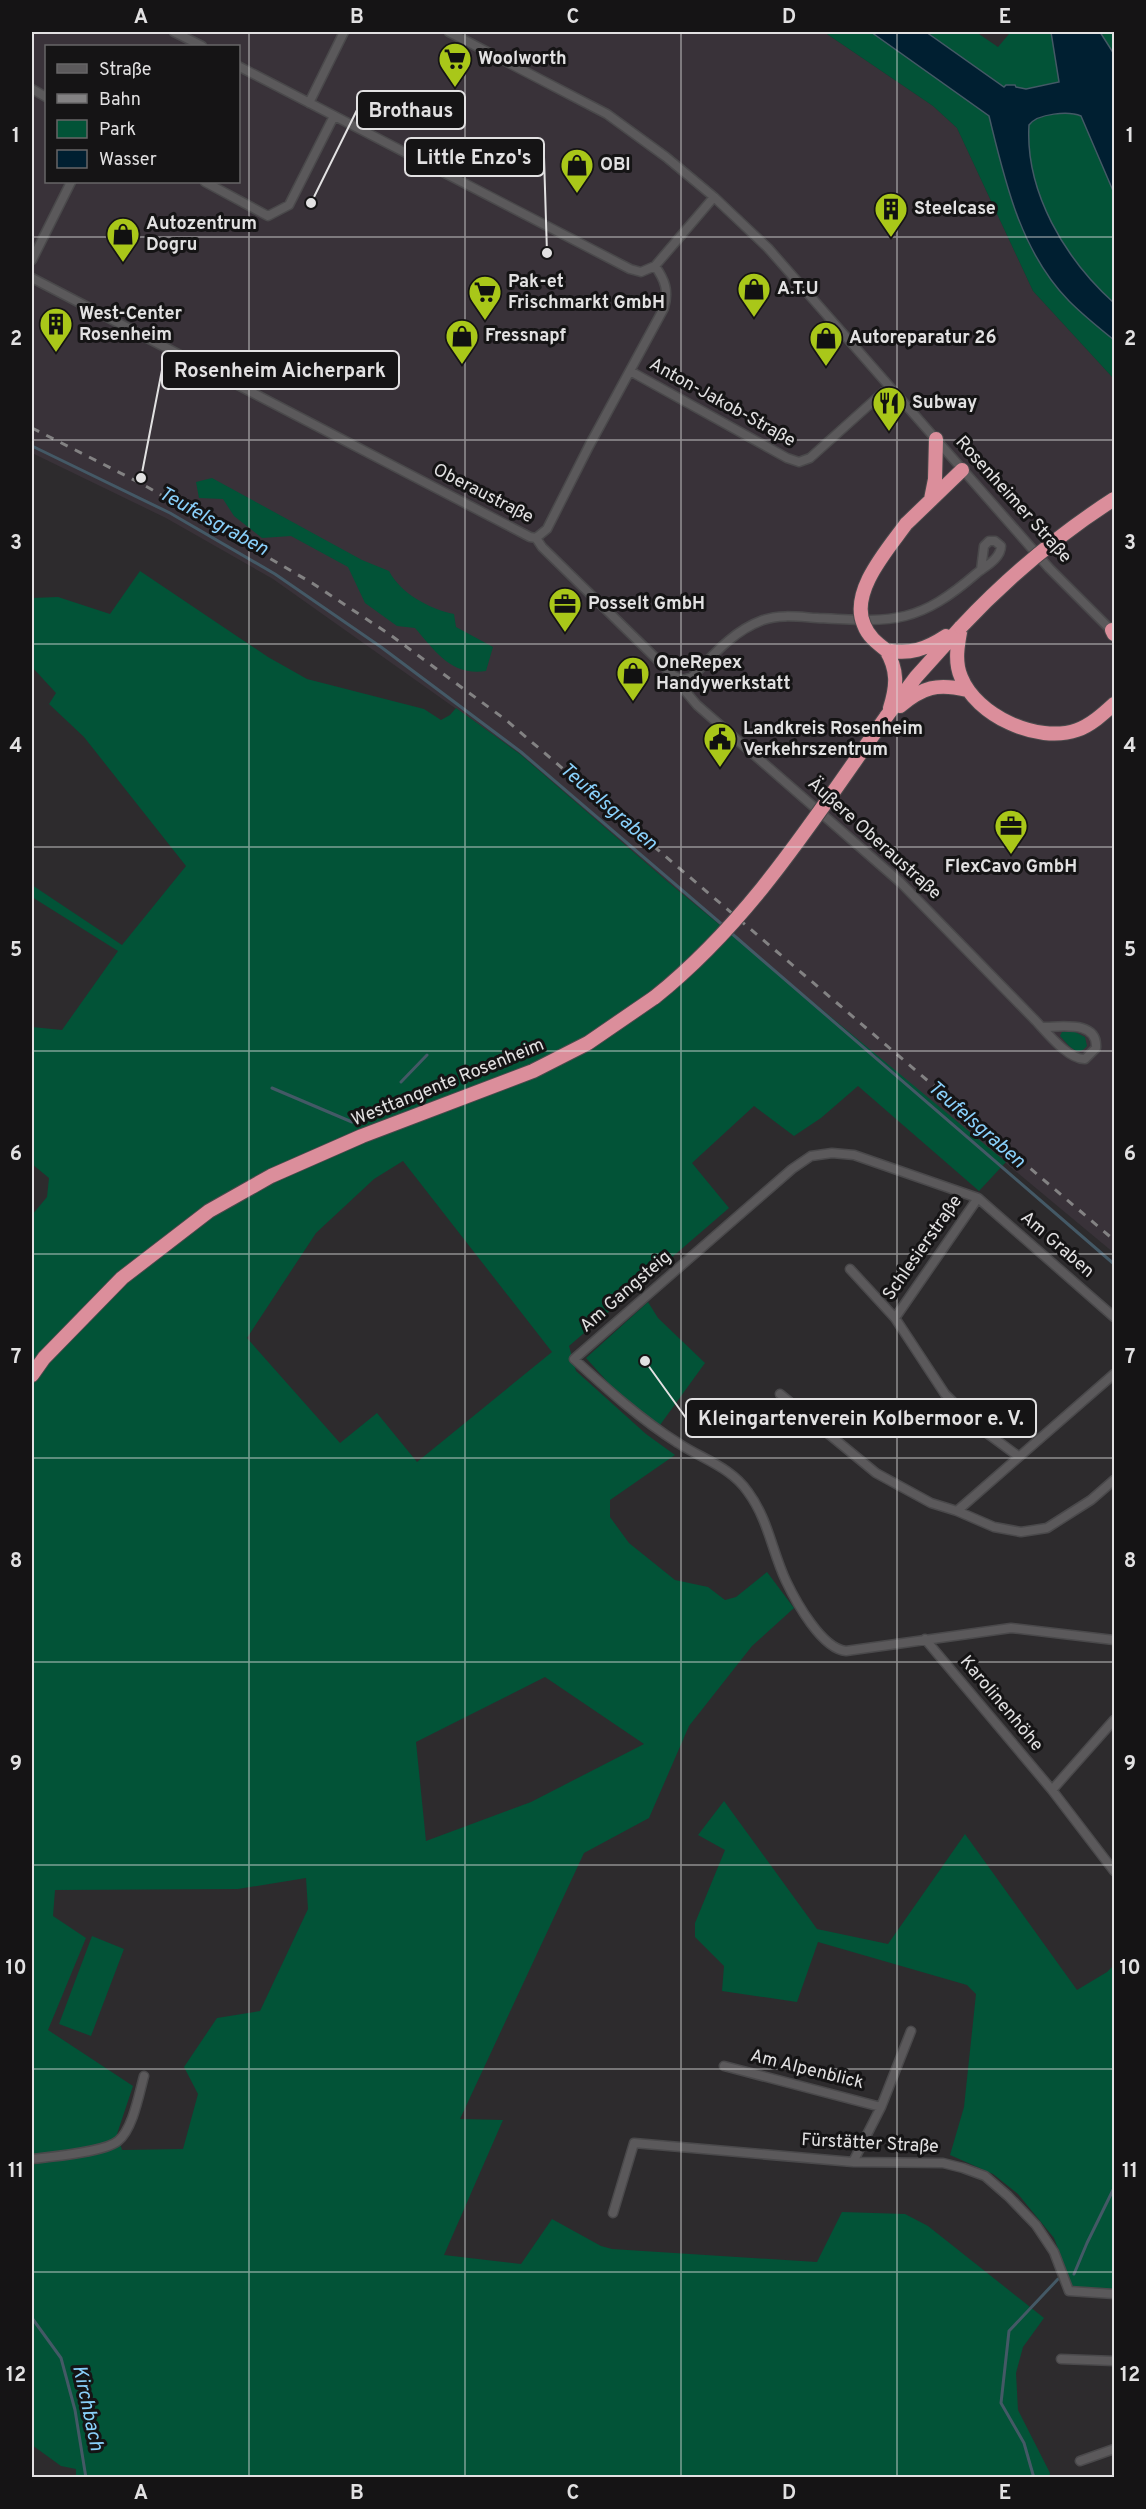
<svg xmlns="http://www.w3.org/2000/svg" width="1146" height="2509" viewBox="0 0 1146 2509" font-family="Overpass,sans-serif">
<style>
.built{fill:#393239;fill-rule:evenodd}
.green{fill:#025337;fill-rule:evenodd}
.water{fill:#001f31;stroke:#445966;stroke-width:1.5}
.lines{fill:none;stroke-linecap:round;stroke-linejoin:round}
.stream{stroke:#445966;stroke-width:3}
.minor-casing{stroke:#4a494b;stroke-width:11}
.trunk-casing{stroke:#4a494b;stroke-width:16}
.minor{stroke:#5b595b;stroke-width:8}
.trunk{stroke:#db8e9b;stroke-width:14}
.rail{stroke:#838283;stroke-width:3;stroke-dasharray:8 8;stroke-linecap:butt}
.trunk-bridge-casing{stroke:#4a494b;stroke-width:16;stroke-linecap:butt}
.trunk-bridge{stroke:#db8e9b;stroke-width:14}
.grid{fill:none;stroke:#e2e1e2;stroke-width:1.5;stroke-opacity:0.55}
.labels{text-anchor:middle;dominant-baseline:central;stroke-width:6;stroke-linejoin:round;paint-order:stroke}
.poi-label{font-size:18px;font-weight:bold;fill:#e2e1e2;stroke:#151415;text-anchor:start}
.street-label{font-size:18px;fill:#e2e1e2;stroke:#151415}
.water-label{font-size:20px;font-style:italic;fill:#89d0fb;stroke:#151415}
.leader{fill:none;stroke:#e2e1e2;stroke-width:2}
.callout-dot{fill:#e2e1e2;stroke:#151415;stroke-width:2}
.callout{fill:#151415;stroke:#e2e1e2;stroke-width:2}
.callout-label{font-size:20px;text-anchor:middle;font-weight:bold;fill:#e2e1e2}
.neatline{fill:none;stroke:#e2e1e2;stroke-width:2}
.grid-label{font-size:20px;text-anchor:middle;font-weight:bold;fill:#e2e1e2}
</style>
<rect width="100%" height="100%" fill="#2d2b2d"/>
<path class="built" d="M32 32H824L933 106 957 128 1033 291 1114 379V1253L668 882 520 754 273 579 166 518 32 453ZM46 46H238V182H46Z"/>
<path class="green" d="M824 32H976L998 47 1009 34V32H1114V379L1033 291 957 128 933 106Z
M212 478 362 560 389 571C401 594 430 609 454 614L456 627 493 647 486 671C451 676 436 652 415 628L397 626 365 603 348 567 291 536 262 538 234 516 223 499 199 498 196 482Z
M140 571 268 657 307 679 424 709 441 720 450 715 456 708 520 754 668 882 1006 1162 979 1191 858 1086 821 1118 794 1136 754 1106 692 1163 729 1208 569 1346 576 1371 646 1434 675 1455 610 1500V1517L629 1543 675 1580 708 1587 725 1600 736 1597 767 1572 794 1608 752 1646 689 1726 649 1818 584 1853 460 2119 503 2120 444 2255 521 2264 552 2219 601 2246 612 2249 817 2262 842 2212 905 2214 928 2226 1044 2318 1023 2347 1016 2373 1018 2410 1050 2473 1049 2477 76 2478V2469L61 2466 32 2445V1215L47 1197 49 1178 32 1164V1027L62 1030 118 951 32 897V885L122 945 186 866 84 737 49 704 56 693 32 667V598L58 597 110 614ZM403 1161 552 1352 417 1462 377 1413 340 1443 247 1338 316 1233 374 1179ZM545 1677 644 1744 531 1802 426 1841 416 1742ZM306 1878 308 1909 260 2011 217 2018 184 2067 198 2094 183 2149 122 2150 117 2134 133 2086 48 2030 86 1938 53 1916 55 1890 238 1889Z
M1062 1032H1075L1085 1037 1087 1046C1077 1059 1068 1044 1060 1036Z
M648 1302 658 1318 705 1363 660 1425 622 1398 586 1358Z
M724 1801 817 1929 888 1944 965 1834 1077 1990 1107 1972 1114 1965V2290L1073 2288 1054 2238 1018 2194 993 2174 950 2155 964 2107 976 1994 967 1985 818 1942 797 2002 722 1991 724 1966 695 1937V1923L725 1850 698 1835Z
M92 1936 124 1949 91 2036 59 2024Z"/>
<path class="water" d="M871 32H926L1004 87 1006 85H1015L1016 87 1026 89 1059 82 1051 32H1100L1114 54V193L1081 116C1069 111 1038 113 1029 125 1025 192 1065 259 1114 303V340C1099 328 1083 315 1069 301 1020 251 1005 181 989 116Z"/>
<g class="lines">
<path class="stream" d="M32 446 170 513 275 574 381 647 521 752 725 927
M730 932 1114 1264
M401 1082 427 1055
M272 1088 352 1122 363 1114
M32 1995V2009
M1074 2274 1087 2243 1114 2188
M32 2318 61 2358 75 2410 86 2478
M1034 2478 1024 2443 1001 2403 1009 2331 1058 2279"/>
<defs>
<path id="minor" d="M174 32 202 46
M449 32 607 114 666 157 714 197 768 248 1049 568 1114 633
M238 66 630 269 641 272 655 266 714 197
M32 89 46 97
M309 103 344 32
M205 182 268 216 289 205 334 116
M32 260 71 182
M32 278 530 537 536 538 542 547 674 676 683 680 692 677C713 655 733 631 763 620 780 614 800 617 817 618 893 622 917 625 977 573 986 566 1001 558 1001 546L995 541H989L984 546 981 570
M630 371 787 458 799 462 810 458 889 387
M536 538 547 529 589 446 664 308C669 291 665 280 655 266
M683 680 686 692 697 705 900 882 1033 1018C1045 1030 1068 1060 1085 1059L1096 1048C1098 1020 1061 1027 1043 1027
M978 1198 895 1318 945 1394 976 1425 1018 1456
M850 1269 895 1318
M1114 1317 978 1198 854 1155 832 1153 811 1156 792 1169 574 1359C607 1389 640 1419 678 1443 702 1459 731 1467 748 1492 768 1519 772 1551 786 1581 796 1602 822 1649 846 1651L1011 1628 1114 1640
M780 1394 876 1473 931 1503 957 1511 994 1527 1021 1532 1047 1528 1091 1500 1114 1480
M957 1511 1114 1374
M925 1639 1052 1790 1114 1871
M1052 1790 1114 1720
M724 2066 881 2107
M32 2159C50 2157 105 2152 118 2141 133 2129 139 2094 144 2076
M853 2162 881 2107 911 2031
M613 2213 634 2143 853 2162 943 2163 963 2168 985 2176 1008 2196 1036 2225 1054 2252 1069 2291 1114 2294
M1061 2359 1114 2361
M1080 2461 1114 2449"/>
<path id="trunk" d="M931 499 935 479 936 439
M906 524 962 470
M961 627C958 643 954 661 961 677 976 715 1037 744 1077 730 1091 725 1103 714 1114 704
M1112 630 1114 634
M886 650C910 655 926 649 946 636
M886 650C898 670 897 686 890 708
M900 706C923 687 937 683 967 690
M886 717 916 677 961 627
M32 1375 44 1358 122 1278 209 1211 271 1176 362 1136 533 1071 588 1043 655 997"/>
</defs>
<use href="#minor" class="minor-casing"/>
<use href="#trunk" class="trunk-casing"/>
<use href="#minor" class="minor"/>
<use href="#trunk" class="trunk"/>
<path class="rail" d="M32 428 144 485 312 583 389 634 506 720 1114 1240"/>
<defs>
<path id="trunk-bridge" d="M961 627C1007 578 1058 535 1114 499
M886 650C877 643 868 636 864 625 849 592 888 549 906 524
M655 997C752 919 814 818 886 717"/>
</defs>
<use href="#trunk-bridge" class="trunk-bridge-casing"/>
<use href="#trunk-bridge" class="trunk-bridge"/>
</g>
<path class="grid" d="M249 32V2478M465 32V2478M681 32V2478M897 32V2478M32 237H1114M32 440H1114M32 644H1114M32 847H1114M32 1051H1114M32 1254H1114M32 1458H1114M32 1662H1114M32 1865H1114M32 2069H1114M32 2272H1114"/>
<defs>
<symbol id="supermarket-pin" viewBox="-11 -11 22 30"><path d="M0 17L-7.5 6A9.5 9.5 0 1 1 7.5 6Z" fill="#a9c719" stroke="#151415"/><path d="M-6-5.5h2.5l.6 2H6L4.5 2H-2.5L-4.4-4H-6ZM-1.5 3.2a1.3 1.3 0 1 0 .1 0ZM3 3.2a1.3 1.3 0 1 0 .1 0Z" fill="#111"/></symbol>
<symbol id="shop-pin" viewBox="-11 -11 22 30"><path d="M0 17L-7.5 6A9.5 9.5 0 1 1 7.5 6Z" fill="#a9c719" stroke="#151415"/><path d="M-5-2.5h2.3a2.7 3.5 0 0 1 5.4 0H5L5.5 6h-11ZM-1.5-2.5h3a1.5 2.3 0 0 0-3 0Z" fill="#111"/></symbol>
<symbol id="building-pin" viewBox="-11 -11 22 30"><path d="M0 17L-7.5 6A9.5 9.5 0 1 1 7.5 6Z" fill="#a9c719" stroke="#151415"/><path d="M-4-6H4V6H1V3H-1V6H-4ZM-2.5-4.3h1.7v1.8h-1.7ZM.8-4.3h1.7v1.8H.8ZM-2.5-1h1.7V.8h-1.7ZM.8-1h1.7V.8H.8Z" fill="#111"/></symbol>
<symbol id="restaurant-pin" viewBox="-11 -11 22 30"><path d="M0 17L-7.5 6A9.5 9.5 0 1 1 7.5 6Z" fill="#a9c719" stroke="#151415"/><path d="M-5-6h1v4h1v-4h1v4h1v-4h1v5L-1.5 .5V6h-2V.5L-5-1ZM5-6V6H3V1.5H1.5Q1.5-4 5-6Z" fill="#111"/></symbol>
<symbol id="office-pin" viewBox="-11 -11 22 30"><path d="M0 17L-7.5 6A9.5 9.5 0 1 1 7.5 6Z" fill="#a9c719" stroke="#151415"/><path d="M-6-3h4V-5.5h4V-3h4V5H-6ZM-1-4.5V-3h2v-1.5ZM-6 0V1H6V0Z" fill="#111"/></symbol>
<symbol id="civic-pin" viewBox="-11 -11 22 30"><path d="M0 17L-7.5 6A9.5 9.5 0 1 1 7.5 6Z" fill="#a9c719" stroke="#151415"/><path d="M-.6-6.5H3V-4.5H.6V-3L4-1V1h2V6H-6V1h2V-1L-.6-3ZM-1.2 2.5V6h2.4V2.5Z" fill="#111"/></symbol>
</defs>
<g fill-rule="evenodd">
<use href="#supermarket-pin" x="436" y="40" width="38" height="52"/>
<use href="#shop-pin" x="558" y="146" width="38" height="52"/>
<use href="#building-pin" x="872" y="190" width="38" height="52"/>
<use href="#shop-pin" x="104" y="215" width="38" height="52"/>
<use href="#shop-pin" x="735" y="270" width="38" height="52"/>
<use href="#supermarket-pin" x="466" y="273" width="38" height="52"/>
<use href="#building-pin" x="37" y="305" width="38" height="52"/>
<use href="#shop-pin" x="443" y="317" width="38" height="52"/>
<use href="#shop-pin" x="807" y="319" width="38" height="52"/>
<use href="#restaurant-pin" x="870" y="384" width="38" height="52"/>
<use href="#office-pin" x="546" y="585" width="38" height="52"/>
<use href="#shop-pin" x="614" y="654" width="38" height="52"/>
<use href="#civic-pin" x="701" y="720" width="38" height="52"/>
<use href="#office-pin" x="992" y="807" width="38" height="52"/>
</g>
<g class="labels">
<g class="poi-label">
<text x="478" y="59">Woolworth</text>
<text x="600" y="165">OBI</text>
<text x="914" y="209">Steelcase</text>
<text x="146" y="224">Autozentrum<tspan x="146" dy="21">Dogru</tspan></text>
<text x="508" y="282">Pak-et<tspan x="508" dy="21">Frischmarkt GmbH</tspan></text>
<text x="777" y="289">A.T.U</text>
<text x="79" y="314">West-Center<tspan x="79" dy="21">Rosenheim</tspan></text>
<text x="485" y="336">Fressnapf</text>
<text x="849" y="338">Autoreparatur 26</text>
<text x="912" y="403">Subway</text>
<text x="588" y="604">Posselt GmbH</text>
<text x="656" y="663">OneRepex<tspan x="656" dy="21">Handywerkstatt</tspan></text>
<text x="743" y="729">Landkreis Rosenheim<tspan x="743" dy="21">Verkehrszentrum</tspan></text>
<text x="1011" y="867" text-anchor="middle">FlexCavo GmbH</text>
</g>
<g class="street-label">
<text transform="translate(722 403) rotate(29)">Anton-Jakob-Straße</text>
<text transform="translate(483 494) rotate(27)">Oberaustraße</text>
<text transform="translate(1013 500) rotate(48)">Rosenheimer Straße</text>
<text transform="translate(874 839) rotate(42)">Äußere Oberaustraße</text>
<text transform="translate(448 1083) rotate(-22)">Westtangente Rosenheim</text>
<text transform="translate(1057 1245) rotate(41)">Am Graben</text>
<text transform="translate(923 1248) rotate(-55)">Schlesierstraße</text>
<text transform="translate(626 1292) rotate(-41)">Am Gangsteig</text>
<text transform="translate(1001 1704) rotate(50)">Karolinenhöhe</text>
<text transform="translate(807 2070) rotate(14)">Am Alpenblick</text>
<text transform="translate(870 2144) rotate(3)">Fürstätter Straße</text>
</g>
<g class="water-label">
<text transform="translate(213 522) rotate(29)">Teufelsgraben</text>
<text transform="translate(608 807) rotate(41)">Teufelsgraben</text>
<text transform="translate(976 1125) rotate(41)">Teufelsgraben</text>
<text transform="translate(87 2408) rotate(78)">Kirchbach</text>
</g>
</g>
<path class="leader" d="M311 203L357 110M547 253L544 157M141 478L162 370M645 1361L686 1418"/>
<g class="callout-dot">
<circle cx="311" cy="203" r="6"/>
<circle cx="547" cy="253" r="6"/>
<circle cx="141" cy="478" r="6"/>
<circle cx="645" cy="1361" r="6"/>
</g>
<g class="callout">
<rect x="357" y="91" width="108" height="38" rx="6"/>
<rect x="405" y="138" width="139" height="38" rx="6"/>
<rect x="162" y="351" width="237" height="38" rx="6"/>
<rect x="686" y="1399" width="350" height="38" rx="6"/>
</g>
<g class="callout-label">
<text x="411" y="117">Brothaus</text>
<text x="474" y="164">Little Enzo's</text>
<text x="280" y="377">Rosenheim Aicherpark</text>
<text x="861" y="1425">Kleingartenverein Kolbermoor e. V.</text>
</g>
<rect width="1146" height="2509" fill="none" stroke="#151415" stroke-width="66"/>
<rect x="45" y="45" width="195" height="138" fill="#151415" stroke="#676667" stroke-width="1.5"/>
<rect x="57" y="64" width="30" height="9" fill="#5b595b" stroke="#676667" stroke-width="1.5"/>
<text x="99" y="75" font-size="18" fill="#e2e1e2">Straße</text>
<rect x="57" y="94" width="30" height="9" fill="#838283" stroke="#676667" stroke-width="1.5"/>
<text x="99" y="105" font-size="18" fill="#e2e1e2">Bahn</text>
<rect x="57" y="120" width="30" height="18" fill="#025337" stroke="#676667" stroke-width="1.5"/>
<text x="99" y="135" font-size="18" fill="#e2e1e2">Park</text>
<rect x="57" y="150" width="30" height="18" fill="#001f31" stroke="#676667" stroke-width="1.5"/>
<text x="99" y="165" font-size="18" fill="#e2e1e2">Wasser</text>
<rect x="33" y="33" width="1080" height="2443" class="neatline"/>
<g class="grid-label">
<text x="141" y="23">A</text>
<text x="357" y="23">B</text>
<text x="573" y="23">C</text>
<text x="789" y="23">D</text>
<text x="1005" y="23">E</text>
<text x="16" y="142">1</text>
<text x="1130" y="142">1</text>
<text x="16" y="345">2</text>
<text x="1130" y="345">2</text>
<text x="16" y="549">3</text>
<text x="1130" y="549">3</text>
<text x="16" y="752">4</text>
<text x="1130" y="752">4</text>
<text x="16" y="956">5</text>
<text x="1130" y="956">5</text>
<text x="16" y="1160">6</text>
<text x="1130" y="1160">6</text>
<text x="16" y="1363">7</text>
<text x="1130" y="1363">7</text>
<text x="16" y="1567">8</text>
<text x="1130" y="1567">8</text>
<text x="16" y="1770">9</text>
<text x="1130" y="1770">9</text>
<text x="16" y="1974">10</text>
<text x="1130" y="1974">10</text>
<text x="16" y="2177">11</text>
<text x="1130" y="2177">11</text>
<text x="16" y="2381">12</text>
<text x="1130" y="2381">12</text>
<text x="141" y="2499">A</text>
<text x="357" y="2499">B</text>
<text x="573" y="2499">C</text>
<text x="789" y="2499">D</text>
<text x="1005" y="2499">E</text>
</g>
</svg>
